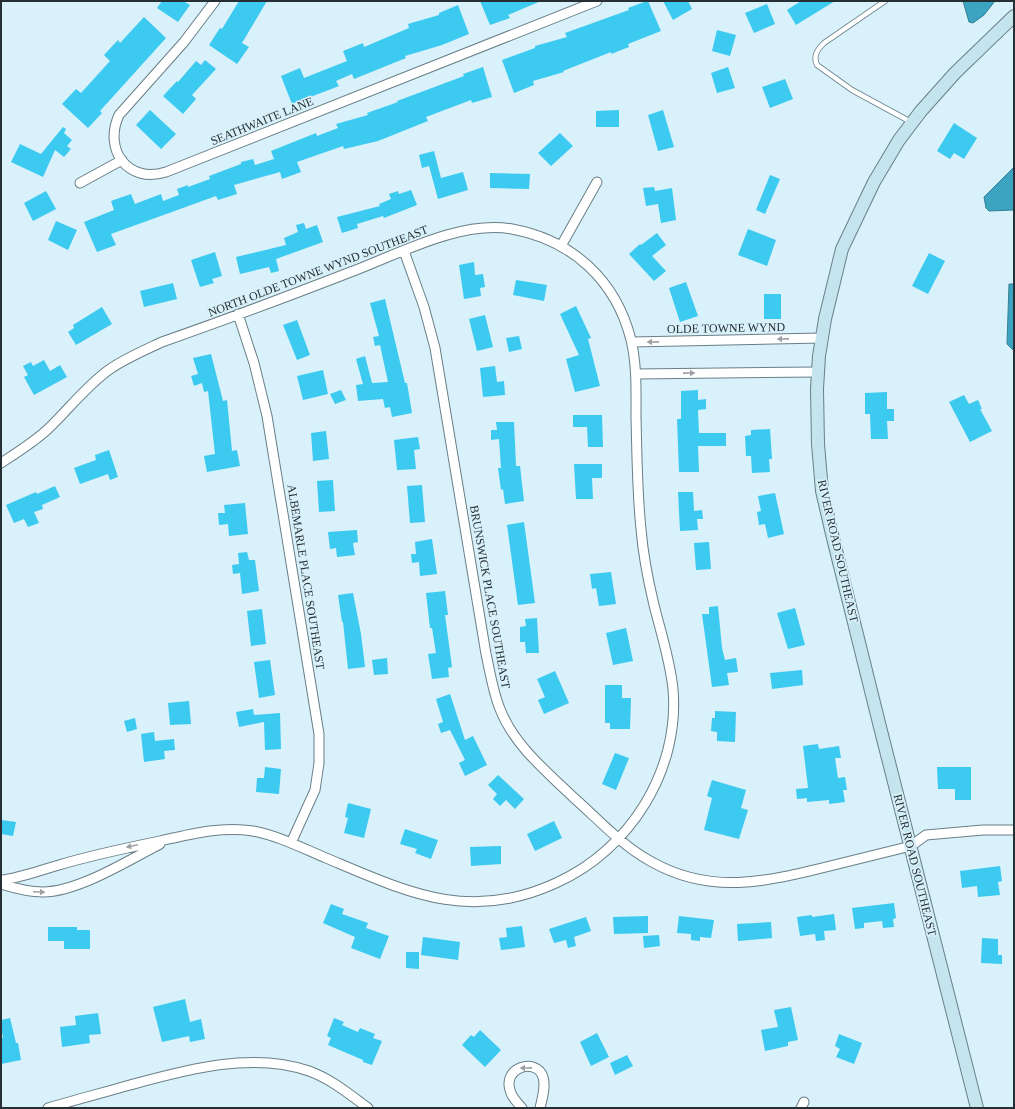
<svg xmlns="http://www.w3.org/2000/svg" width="1015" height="1109" viewBox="0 0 1015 1109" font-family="'Times New Roman',serif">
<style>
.water{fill:#3ca3c0;stroke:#358096}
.building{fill:#3dcaf0}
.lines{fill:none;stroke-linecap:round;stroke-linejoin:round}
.service-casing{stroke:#697f87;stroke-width:6}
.minor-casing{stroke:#697f87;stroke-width:11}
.secondary-casing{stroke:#697f87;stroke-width:14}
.service{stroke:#fff;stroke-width:4.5}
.minor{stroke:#fff;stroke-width:9}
.secondary{stroke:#c4e5ee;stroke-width:12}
.oneway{fill:#9da1a3}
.labels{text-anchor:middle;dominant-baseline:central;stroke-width:3.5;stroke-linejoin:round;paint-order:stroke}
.street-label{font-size:12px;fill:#262f33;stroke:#d8f1fa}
</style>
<rect width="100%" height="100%" fill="#d8f1fa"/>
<path class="water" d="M963 1H995L984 15 973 23 969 22Z
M1014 167V210L989 211 986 208 984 197Z
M1009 284H1014V351L1007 344Z"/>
<path class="building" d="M162 1H183L190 5 178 22 157 8Z
M239 1H267L242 43 249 47 237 64 209 45 220 28 222 29Z
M480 1H541L508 15 510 18 490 25Z
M647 1H648L661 31 628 44 629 47 611 54V52L563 71 564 72 533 81 534 85 514 93 502 60 535 48V46L567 37 565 33 629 10 628 8Z
M663 1H688L692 9 673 20Z
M801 1H835L796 25 787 10Z
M767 4 775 24 754 33 745 13Z
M458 5 469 34 442 45 405 56 406 58 354 79 352 74 336 81 339 86 292 104 281 76 300 68 304 78 347 61 343 51 363 43 364 47 409 28 408 24 439 15V13Z
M144 17 166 38 100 111 102 113 88 128 62 104 76 89 81 93 110 61 104 55 118 40 120 43Z
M717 30 736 35 730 56 712 51Z
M205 60 216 69 192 95 196 99 183 114 163 96 177 81 178 82 196 61 201 65Z
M483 67 492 97 472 103 471 100 426 117 428 121 378 141 344 149 343 146 297 162 301 172 282 179 280 172 234 185 237 194 218 200 216 196 111 234 116 245 97 252 84 222 114 210 111 201 131 194 135 204 161 194 163 201 179 195 177 189 188 185V187L210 179 209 176 241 164V162L253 159 255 165 274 159 271 151 316 133 317 136 338 128 336 124 368 115 367 113 398 102 397 101 464 76 463 74Z
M728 67 735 88 717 93 711 73Z
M785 79 793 99 770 108 762 87Z
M150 110 176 134 161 149 136 125Z
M619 110V127H596V111Z
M663 110 674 147 658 151 648 115Z
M954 123 977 138 964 159 954 153 950 159 937 151Z
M63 127 66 129 64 133 72 140 67 146 71 149 64 157 55 150 43 177 11 162 20 144 41 154Z
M560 133 573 146 551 166 538 153Z
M434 151 441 178 463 172 468 190 438 199 429 166 422 168 419 155Z
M490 173 530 174 529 189 490 188Z
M770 175 780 179 765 214 756 210Z
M654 187 655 191 672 188 676 220 661 223 658 204 646 206 643 188Z
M411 190 417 205 384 218 383 216 357 224 358 228 342 233 337 217 380 206 379 204 391 199 389 194 398 191 399 194Z
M46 191 56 209 33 221 24 203Z
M56 221 77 230 68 250 48 240Z
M304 223 306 229 317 225 323 242 276 259 279 271 271 273 269 267 240 274 236 257 286 245 284 238 298 232 296 225Z
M748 229 776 240 767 266 738 255Z
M657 233 666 245 652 256 666 271 654 281 629 254 640 244 641 245Z
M215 252 222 276 212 279 214 283 200 287 191 260Z
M929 253 945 261 928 294 912 286Z
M474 262 475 275 483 274 485 287 480 288 481 296 464 299 459 265Z
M516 280 547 285 544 301 513 295Z
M686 282 698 316 680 322 669 288Z
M173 283 177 299 144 307 140 291Z
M764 294H781V319H764Z
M385 299 405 383H407L412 413 392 417 390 407 385 408 383 399 358 401 356 385 363 384 356 359 365 356 372 383 388 382 380 345 375 346 373 337 379 336 370 303Z
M576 306 591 338 588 339 600 386 575 392 566 359 579 355 560 314Z
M102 307 112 324 76 345 68 332 74 328 73 325Z
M485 315 493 347 477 351 469 319Z
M297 320 310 355 297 360 283 325Z
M519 336 522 349 509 352 506 338Z
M211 354 223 401 227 400 232 451 237 450 240 466 207 472 204 456 215 454 208 391 204 392 202 383 194 386 191 376 198 374 193 358Z
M44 360 50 371 60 365 67 377 34 395 24 377 28 375 23 366 31 362 33 366Z
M495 366 497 382 504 381 505 395 483 397 480 368Z
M323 370 328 394 303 400 297 376Z
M341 390 346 400 335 404 330 394Z
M698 390V400L706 399V409L698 410 699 433H726V446H698L699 472H679L677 419H681V391Z
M887 392V409H894V421H887L888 439H871L870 414H865V393Z
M964 395 969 404 978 400 982 409H980L992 431 970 442 949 402Z
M573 415H602L603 447H588L587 427H573Z
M496 422H514L516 466H520L524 501 505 504 503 489 501 490 498 468H501L499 439 491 440V430H497Z
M770 429 772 459H769L770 472 752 473 751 456H746L745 436 751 435V430Z
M326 431 329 459 313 461 311 433Z
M418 437 420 449 414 450 416 469 397 470 394 440Z
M109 450 118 477 110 480 108 474 80 484 74 468 96 460 95 455Z
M574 464H602V478H592L593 499H576Z
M333 480 335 511 319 512 317 481Z
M422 485 425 522 410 523 407 486Z
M55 486 60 497 42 505 43 509 34 512 39 523 28 527 24 519 14 523 6 505 36 492 37 494Z
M678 492H693L694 511 702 510 703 519H697L698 530 680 531Z
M775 493 784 534 768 538 765 524 759 525 757 512 761 511 758 496Z
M245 503 248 534 229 536 228 524 219 525 218 513H225L224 505Z
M524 522 535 603 518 605 507 525Z
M357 530 358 542 353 543 355 555 337 557 336 548 330 549 328 532Z
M432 539 437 574 420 576 419 562 412 563 411 554H416L415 542Z
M709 542 711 569 696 570 694 543Z
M247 552 249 560H255L259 591 242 594 240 573 233 574 232 565 239 564 238 553Z
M611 572 616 604 599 606 596 588 592 589 590 574Z
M445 591 448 615H445L452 667 448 668 449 677 432 679 428 654 436 653 432 628H430L426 593Z
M353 593 361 634 365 667 348 669 343 622H342L338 595Z
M718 606 722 648 725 660 736 658 738 672 727 673 729 685 712 687 702 614H709V607Z
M795 608 805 645 788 649 777 613Z
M262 609 266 644 251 646 247 611Z
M537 618 539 653H526L525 642H520V627L526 626 525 619Z
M626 628 633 661 613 665 606 633Z
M387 658 388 674 374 675 372 660Z
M270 660 275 695 259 698 254 662Z
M802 670 803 685 772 689 770 673Z
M555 671 569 703 544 714 538 700 545 697 537 679Z
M605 685H622V698H631L630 729H610V723H605Z
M450 694 465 740 473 736 487 765 465 776 459 763 465 760 450 730 441 733 438 724 443 722 436 699Z
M189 701 191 724 170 725 168 703Z
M253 709 254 715 280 713 281 749 265 750 264 722 239 727 236 712Z
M715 711 736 712 735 742 717 741V732L711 731 712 718H715Z
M135 718 137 729 127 732 124 721Z
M154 732 155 741 174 739 175 750 164 751 165 759 144 762 141 734Z
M818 744 819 749 839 746 841 758H835L838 778 845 777 847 790H843L845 802 829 804V800L807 802V798L797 799 796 789 808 788 803 746Z
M615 753 629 758 616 790 602 784Z
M265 767 281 769 279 794 256 792 257 778H264Z
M937 767H971V800H955V789H938Z
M498 775 524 799 515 809 506 800 500 806 493 799 497 794 488 785Z
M712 780 746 790 741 808 748 810 739 839 704 830 712 798 707 796Z
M348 803 371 809 364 838 344 833 348 818 345 817Z
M1 820 16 822 13 836 1 834Z
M554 821 562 838 535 851 527 834Z
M405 829 438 840 431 859 415 853 417 849 400 844Z
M501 846V864L471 866 470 847Z
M1000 866 1002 881 998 882 1000 895 978 897 977 886 962 888 960 871Z
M894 903 896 918 893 919 894 927 883 928 882 921 864 923V928L855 929 852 908Z
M331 904 344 909 342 914 368 923 366 928 389 936 380 959 351 948 355 937 323 923Z
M834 914 836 930 824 931 825 940 816 941 815 934 800 936 797 917 812 915V917Z
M648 916V933L614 934 613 917Z
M679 916 714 920 711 938 700 937V941L691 940V934L677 933Z
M586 917 591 931 574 937 576 946 568 948 566 940 554 943 549 929Z
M771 922 772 938 738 941 737 924Z
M522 926 525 947 501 950 499 938 507 937 506 928Z
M48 927H77V930H90V949H64V941H48Z
M659 935 660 946 644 948 643 936Z
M423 937 460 942 458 960 421 955Z
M982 938 998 939V955H1002V964L981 963Z
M406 952H419V969L406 968Z
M185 999 190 1022 201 1019 205 1039 190 1042 189 1036 162 1042 153 1007Z
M791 1007 798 1040 788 1042V1046L765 1051 761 1030 778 1027 774 1010Z
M98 1013 101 1034 89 1035 90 1043 62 1047 60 1027 76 1025 75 1016Z
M10 1018 16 1043H18L21 1060 1 1064V1038H3L1 1027V1020Z
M334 1018 344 1022 342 1025 358 1032 360 1028 375 1034 373 1038 382 1041 372 1065 363 1062V1060L328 1045 331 1038 327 1036Z
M480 1030 501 1050 485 1067 462 1045 471 1035 474 1037Z
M597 1033 609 1057 591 1066 580 1042Z
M839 1034 862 1043 854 1064 836 1057 840 1049 835 1046Z
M627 1055 633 1066 615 1075 610 1063Z"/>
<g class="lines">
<defs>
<path id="service" d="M885 1 824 43C817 50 813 56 817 65L852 90 911 122"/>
<path id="minor" d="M215 1 184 42 119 115C103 150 128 184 166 172L597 1
M80 183 122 160
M561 246 597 182
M404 251 424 307 435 348 486 654C490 672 493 692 500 709 514 745 546 771 573 797 598 819 622 846 652 862 711 895 765 882 826 867 854 860 883 853 911 846L926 835 983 830H1014
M238 314 254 363 267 416 319 734V763L315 790 291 843
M632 342 822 338
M636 374 818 372
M1 463C18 452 34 442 48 429 69 409 87 385 110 369 126 358 145 350 162 342 225 320 286 297 348 273 397 255 459 220 512 229 572 240 616 280 631 340 637 365 636 391 636 417 637 454 637 491 641 529 643 554 648 580 654 605 661 633 670 660 673 689 680 770 630 850 556 883 469 923 407 892 326 858 302 848 279 836 253 831 221 826 191 834 160 841 126 848 92 855 59 865 40 870 21 878 1 880
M1 884C14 888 29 892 43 892 78 892 129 860 160 844
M48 1108C75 1100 102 1093 130 1085 185 1070 252 1051 309 1071 331 1079 349 1094 368 1108
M522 1108C518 1103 513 1099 511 1093 500 1067 537 1057 543 1077 546 1087 542 1099 540 1108
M801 1108 804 1102"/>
<path id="secondary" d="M977 1108 880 727 832 534 822 491 818 444 817 389 819 356 825 319 842 249 874 182 899 140 921 111 955 73 1014 16"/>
</defs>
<use href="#service" class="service-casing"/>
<use href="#minor" class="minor-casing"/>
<use href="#secondary" class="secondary-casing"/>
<use href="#service" class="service"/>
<use href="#minor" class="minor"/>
<use href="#secondary" class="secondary"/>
</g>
<defs><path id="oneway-solid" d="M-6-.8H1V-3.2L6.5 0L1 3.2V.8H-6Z"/></defs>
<g class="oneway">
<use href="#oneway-solid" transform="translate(783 339) rotate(179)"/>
<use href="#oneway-solid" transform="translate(653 342) rotate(179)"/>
<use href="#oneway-solid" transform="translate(689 373) rotate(-1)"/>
<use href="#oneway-solid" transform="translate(132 846) rotate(168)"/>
<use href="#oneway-solid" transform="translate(39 892) rotate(2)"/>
<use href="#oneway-solid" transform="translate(526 1068) rotate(179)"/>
</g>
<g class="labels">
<g class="street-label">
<text transform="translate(262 121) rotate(-22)">SEATHWAITE LANE</text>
<text transform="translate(318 271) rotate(-21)">NORTH OLDE TOWNE WYND SOUTHEAST</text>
<text transform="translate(726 328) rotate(-1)">OLDE TOWNE WYND</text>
<text transform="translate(838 551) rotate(77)">RIVER ROAD SOUTHEAST</text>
<text transform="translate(306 577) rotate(81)">ALBEMARLE PLACE SOUTHEAST</text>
<text transform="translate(490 597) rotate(80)">BRUNSWICK PLACE SOUTHEAST</text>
<text transform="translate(915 865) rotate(76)">RIVER ROAD SOUTHEAST</text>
</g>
</g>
<rect width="1015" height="1109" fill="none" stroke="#262f33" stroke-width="4"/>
</svg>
